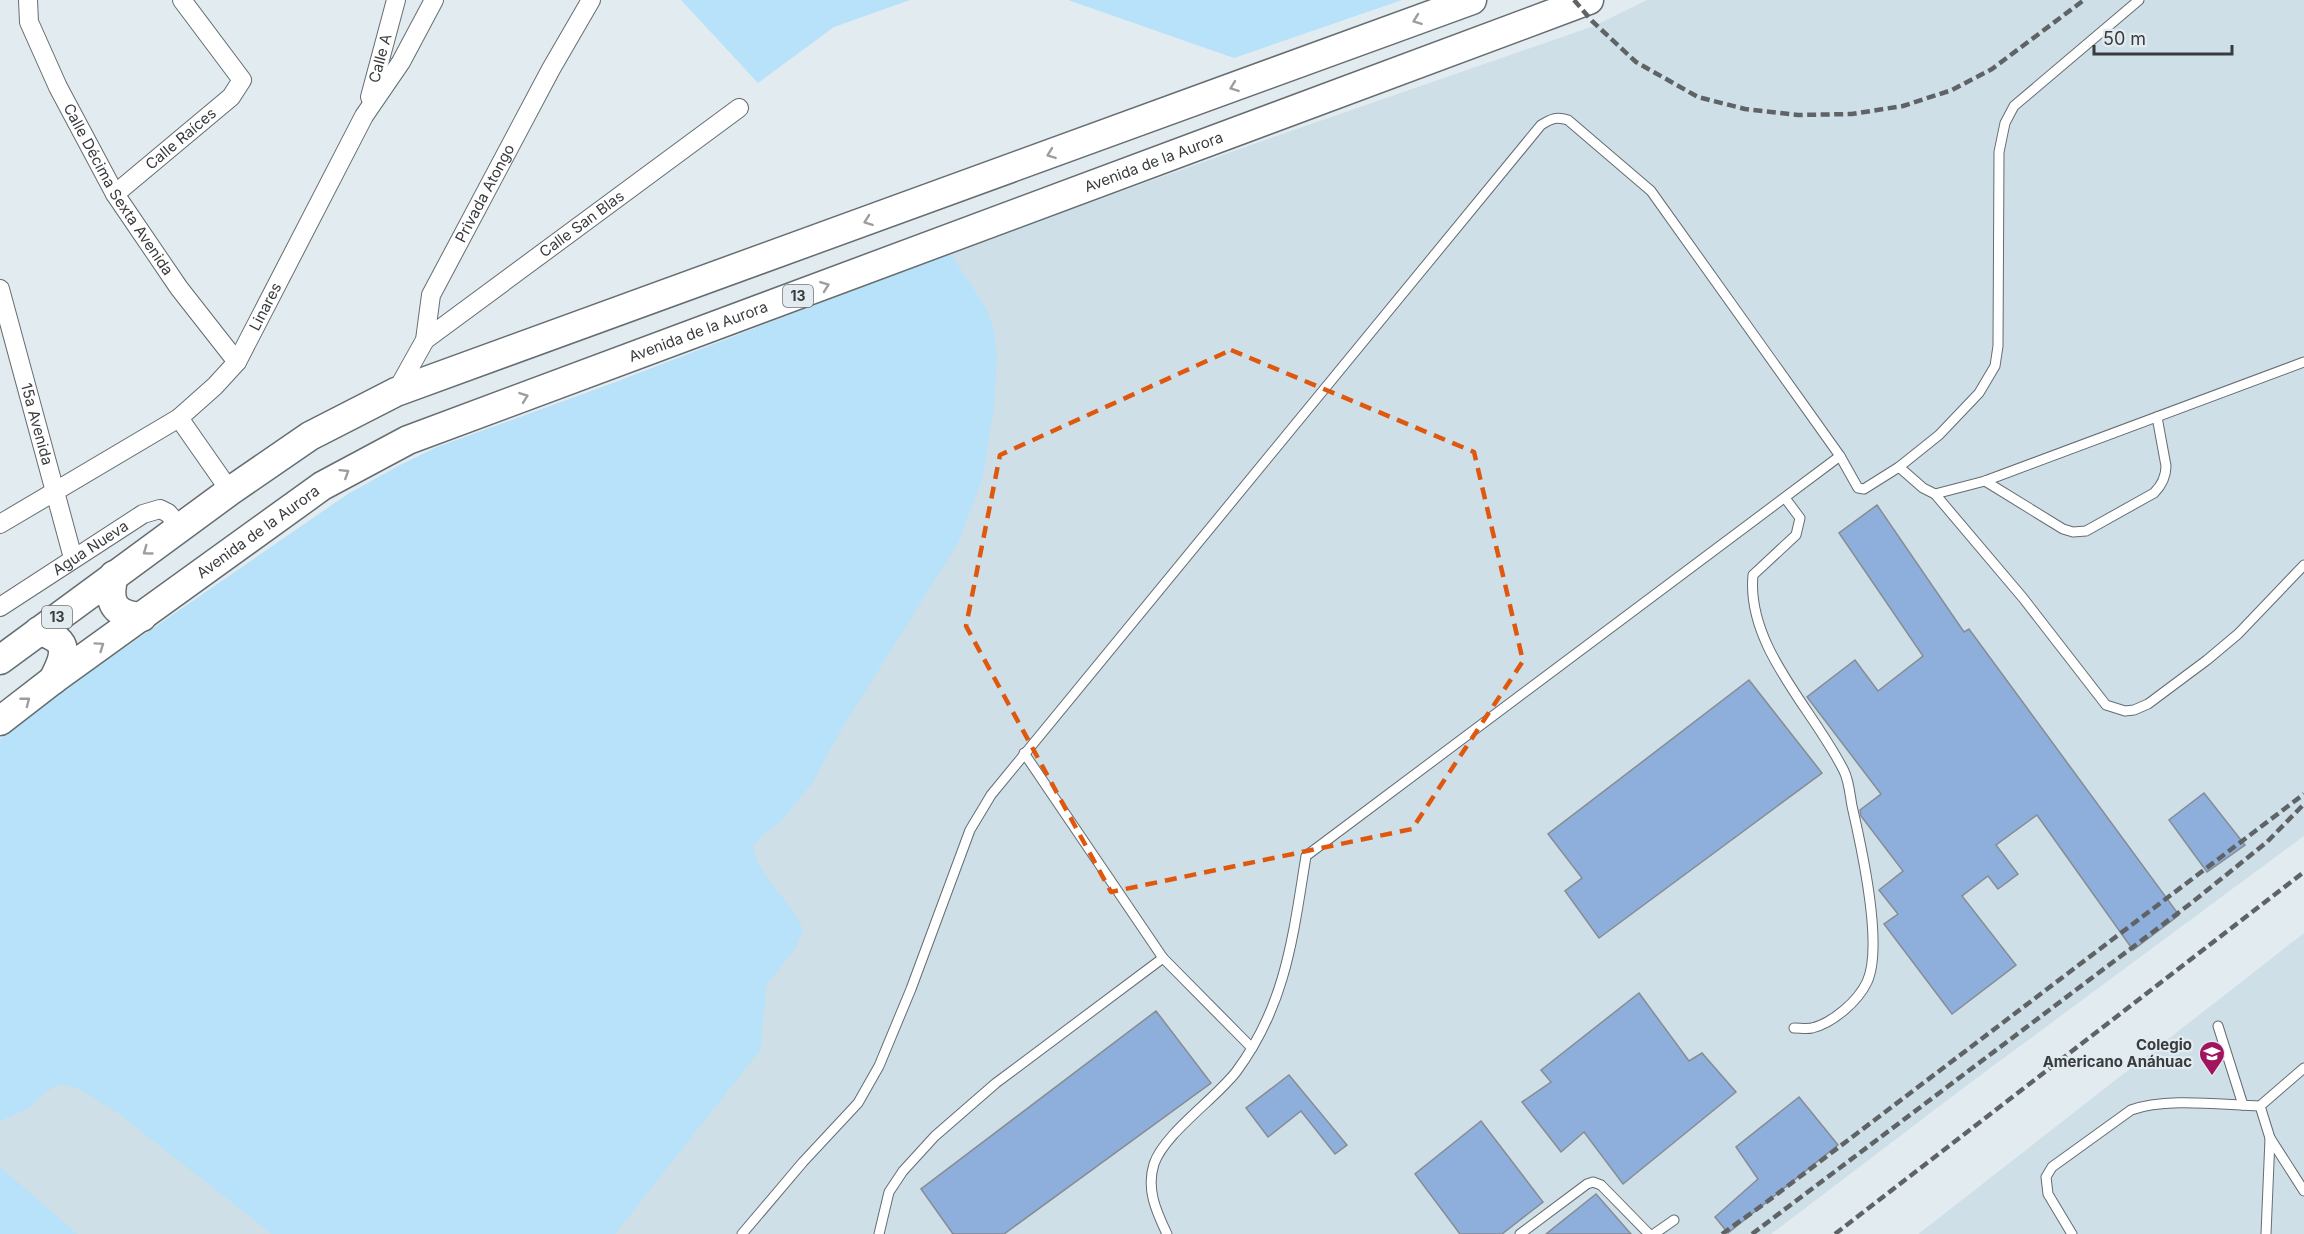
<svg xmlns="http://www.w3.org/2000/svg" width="2304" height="1234" font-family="Inter,sans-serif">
  <rect width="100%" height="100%" fill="#e2ebf0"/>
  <g fill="#cedfe8">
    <path d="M1647 0H2304V836L1966 1086 1771 1234H0V739L81 678 348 494 435 448 616 382 971 245 1282 134 1594 26Z"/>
    <path d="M2304 933V1234H1918L1935 1221Z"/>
  </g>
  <g fill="#b7e2f9">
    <path d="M681 0H910L834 27 758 83Z"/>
    <path d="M1068 0H1402L1234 58Z"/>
    <path d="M950 253 985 306 993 327 997 356 994 407 982 480 958 543 838 735 813 782 780 822 763 835 753 846C758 879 791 899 803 930L795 949 767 984 760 1050 615 1234H272L118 1113 81 1090 61 1084 45 1092 29 1108 0 1121V739L81 678 348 494 400 465 435 448 616 382Z"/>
    <path d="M0 1167 77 1234H0Z"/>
  </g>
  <g fill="#8eafdb" stroke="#868c93" stroke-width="1.5">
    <path d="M1877 505 1964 632 1969 629 2179 915 2133 950 2037 815 1996 845 2018 874 1998 889 1988 876 1962 896 2016 965 1952 1014 1884 924 1898 914 1879 890 1903 871 1861 816 1860 810 1881 794 1807 697 1855 660 1878 691 1923 656 1839 533Z"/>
    <path d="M1749 680 1822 773 1599 938 1565 891 1582 878 1548 834Z"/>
    <path d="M2204 793 2245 845 2207 872 2169 820Z"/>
    <path d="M1639 993 1689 1061 1702 1053 1736 1092 1623 1184 1584 1132 1561 1152 1522 1102 1551 1082 1541 1070Z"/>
    <path d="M1156 1011 1211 1083 1004 1234H953L921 1189Z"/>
    <path d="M1289 1075 1347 1145 1335 1154 1301 1111 1268 1137 1246 1108Z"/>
    <path d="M1799 1097 1838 1145 1728 1233 1715 1217 1758 1179 1736 1147Z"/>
    <path d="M1481 1121 1543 1202 1502 1234H1460L1415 1174Z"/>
    <path d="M1596 1194 1631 1234H1546Z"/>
  </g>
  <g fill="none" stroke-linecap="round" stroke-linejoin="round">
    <defs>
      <g id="service">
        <path d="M1899 467 1923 488 1935 494 1985 481 2304 362"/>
        <path d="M1985 481 2063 529 2073 532 2086 531 2154 493C2162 485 2166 477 2166 466L2157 417"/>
        <path d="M1935 494 2023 598 2106 705 2125 711 2134 710 2148 704 2207 660 2238 634 2304 565"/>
        <path d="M1785 498 1800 518 1796 535 1753 575C1746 647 1814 710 1844 771 1849 781 1850 795 1852 806 1861 845 1884 946 1867 982 1858 1001 1833 1023 1812 1028 1807 1029 1800 1028 1794 1028"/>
        <path d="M1163 958 1252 1048"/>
        <path d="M2218 1026 2243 1105"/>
        <path d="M2260 1106 2270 1138 2266 1234"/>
        <path d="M2270 1138 2304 1191"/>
        <path d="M742 1234 803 1162 858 1103 879 1066 911 989 970 830 991 795 1541 125C1551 119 1556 116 1568 120L1651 191 1840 456 1858 488 1864 489 1899 467 1939 435 1979 393 1995 366 1998 346 1999 152 2005 123 2014 106 2139 0"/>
        <path d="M879 1234 889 1192 903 1171 935 1136 996 1083 1163 958 1024 753"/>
        <path d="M1167 1234C1156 1211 1146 1189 1154 1164 1164 1134 1215 1099 1236 1072 1286 1005 1293 936 1306 856L1840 456"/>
        <path d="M1520 1234 1587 1184 1593 1182 1601 1185 1649 1234"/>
        <path d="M1654 1234 1674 1220"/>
        <path d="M2072 1234 2048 1194 2046 1177 2052 1167 2131 1110C2166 1097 2222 1105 2260 1106L2304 1068"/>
      </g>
      <g id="minor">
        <path id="s1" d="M28 0 29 22 58 87 115 194 179 288 237 362"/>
        <path id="s2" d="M370 97 396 0"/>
        <path id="s3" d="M115 194 231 97 242 80 182 0"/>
        <path id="s4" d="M0 289 73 558"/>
        <path id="s5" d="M425 340 739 108"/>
        <path id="s6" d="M396 392 425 340 431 295 551 69 591 0"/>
        <path d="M179 418 230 491"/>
        <path id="s7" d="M0 524 179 418 215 386 237 362 364 116 401 62 434 0"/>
        <path id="s8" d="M0 607 143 514 160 509 168 513 180 527"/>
      </g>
      <g id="primary">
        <path d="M114 575C107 602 113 615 142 617"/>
        <path d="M39 631C71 640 66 655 53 680"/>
        <path d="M0 660 230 491 310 436 396 392 1472 0"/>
        <path id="s9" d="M0 721 53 680 322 486 408 440 1589 0"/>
      </g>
    </defs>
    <use href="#service" stroke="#656d71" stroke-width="11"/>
    <use href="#minor" stroke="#656d71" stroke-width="20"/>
    <use href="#primary" stroke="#656d71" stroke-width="31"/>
    <use href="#service" stroke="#fff" stroke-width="9"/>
    <use href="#minor" stroke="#fff" stroke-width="18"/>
    <use href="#primary" stroke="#fff" stroke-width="28"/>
    <g stroke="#5f6366" stroke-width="4.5" stroke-dasharray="9 4.5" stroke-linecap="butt">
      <path d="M1574 0 1592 21 1636 62 1698 97 1745 109 1798 115 1852 114 1903 106 1952 90 1992 69 2084 0"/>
      <path d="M1722 1234 1764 1204 2304 794"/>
      <path d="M1752 1234 2190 904 2267 842 2304 804"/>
      <path d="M1835 1234 2304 872"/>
    </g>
  </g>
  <defs><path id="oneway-chevron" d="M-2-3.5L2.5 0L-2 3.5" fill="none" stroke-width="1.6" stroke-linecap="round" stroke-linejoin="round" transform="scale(1.5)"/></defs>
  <g stroke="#9c9e9e">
    <use href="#oneway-chevron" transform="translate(1417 20) rotate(160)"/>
    <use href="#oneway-chevron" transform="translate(1234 87) rotate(160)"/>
    <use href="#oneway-chevron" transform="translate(1051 154) rotate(160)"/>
    <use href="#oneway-chevron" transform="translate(868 221) rotate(160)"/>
    <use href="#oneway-chevron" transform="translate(825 286) rotate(-20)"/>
    <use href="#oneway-chevron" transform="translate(524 397) rotate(-20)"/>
    <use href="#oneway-chevron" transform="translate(345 473) rotate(-32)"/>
    <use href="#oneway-chevron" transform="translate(147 551) rotate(144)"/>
    <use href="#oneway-chevron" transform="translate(100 646) rotate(-35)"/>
    <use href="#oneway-chevron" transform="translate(26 701) rotate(-38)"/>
  </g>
  <path fill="none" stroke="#df580e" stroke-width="4.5" stroke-dasharray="12 8" stroke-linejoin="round" d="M1231 350 1474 452 1523 661 1412 829 1111 892 966 626 1000 455Z"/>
  <defs>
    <symbol id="school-pin" viewBox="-11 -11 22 30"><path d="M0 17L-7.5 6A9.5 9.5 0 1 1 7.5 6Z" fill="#a1155f" stroke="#e2ebf0"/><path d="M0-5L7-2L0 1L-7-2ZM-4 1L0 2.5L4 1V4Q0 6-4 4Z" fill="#fff"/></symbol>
  </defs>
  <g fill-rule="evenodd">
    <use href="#school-pin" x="2197" y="1039" width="30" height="40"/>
  </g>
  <g text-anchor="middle" stroke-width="4.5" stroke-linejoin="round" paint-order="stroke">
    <g fill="#e2ebf0" stroke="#6c7073" stroke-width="1.5">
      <rect x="783" y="285" width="30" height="22" rx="4.5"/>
      <rect x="42" y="606" width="30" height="22" rx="4.5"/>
    </g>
    <g font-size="14" font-weight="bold" fill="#393c3e">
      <text x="798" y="301">13</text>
      <text x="57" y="622">13</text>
    </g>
    <g font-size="15" fill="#393c3e" stroke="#e2ebf0">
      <text dy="5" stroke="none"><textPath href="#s2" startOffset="40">Calle A</textPath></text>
      <text dy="5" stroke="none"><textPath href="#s3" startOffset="86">Calle Raíces</textPath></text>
      <text dy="5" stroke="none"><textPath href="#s9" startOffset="1292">Avenida de la Aurora</textPath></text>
      <text dy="5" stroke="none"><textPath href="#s1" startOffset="212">Calle Décima Sexta Avenida</textPath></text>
      <text dy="5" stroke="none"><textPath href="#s6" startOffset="220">Privada Atongo</textPath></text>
      <text dy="5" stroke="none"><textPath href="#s5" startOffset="195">Calle San Blas</textPath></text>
      <text dy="5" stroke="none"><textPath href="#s7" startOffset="351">Linares</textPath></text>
      <text dy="5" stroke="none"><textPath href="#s9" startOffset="806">Avenida de la Aurora</textPath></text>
      <text dy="5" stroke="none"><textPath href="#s4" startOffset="140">15a Avenida</textPath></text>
      <text dy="5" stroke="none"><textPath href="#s9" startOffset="320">Avenida de la Aurora</textPath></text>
      <text dy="5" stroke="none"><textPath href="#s8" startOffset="108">Agua Nueva</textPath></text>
    </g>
    <g font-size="15" font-weight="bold" fill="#393c3e" stroke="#e2ebf0" text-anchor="end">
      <text x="2192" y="1050">Colegio<tspan x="2192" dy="17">Americano Anáhuac</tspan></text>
    </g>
  </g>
  <path d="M2094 45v9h138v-9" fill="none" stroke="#393c3e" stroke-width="3"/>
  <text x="2103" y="45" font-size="18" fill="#393c3e" stroke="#e2ebf0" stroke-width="4.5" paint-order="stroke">50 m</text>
</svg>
